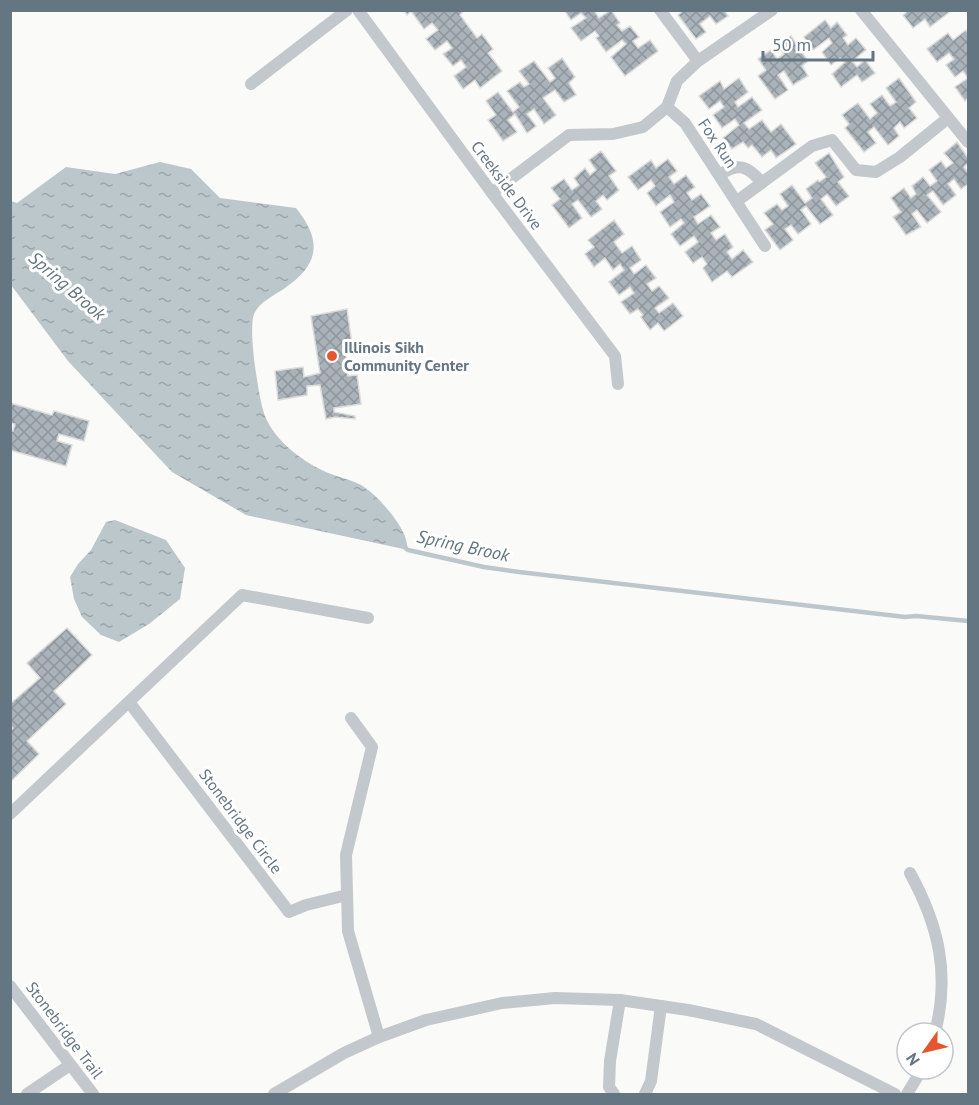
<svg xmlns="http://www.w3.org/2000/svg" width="979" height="1105" font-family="'PT Sans',sans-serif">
  <defs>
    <pattern id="water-ripples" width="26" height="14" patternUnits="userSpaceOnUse" patternTransform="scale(1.5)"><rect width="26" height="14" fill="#bbc7cb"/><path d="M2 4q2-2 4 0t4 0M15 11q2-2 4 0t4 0" fill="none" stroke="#9ca6aa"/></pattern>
    <pattern id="building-cross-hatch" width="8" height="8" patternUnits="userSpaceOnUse" patternTransform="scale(1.5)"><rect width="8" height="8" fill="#aab3b9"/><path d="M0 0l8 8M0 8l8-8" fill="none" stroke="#8e969c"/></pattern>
  </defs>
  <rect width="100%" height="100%" fill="#fafaf8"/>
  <g fill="url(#water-ripples)">
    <path d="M160 162 191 169 220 198 296 208C322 240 320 264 285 288 275 295 259 302 254 314 248 331 258 391 263 410 270 437 301 461 326 472 337 477 350 479 361 485 375 493 396 517 403 532 406 537 407 544 408 550L246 515 172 472 68 361 11 285V201L17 203 66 167 115 174Z"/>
    <path d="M115 520 166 540 185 568 180 599 149 624 119 642 101 635 82 617 74 599 70 577 78 564 91 550 106 522Z"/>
  </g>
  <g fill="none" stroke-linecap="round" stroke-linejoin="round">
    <path stroke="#bbc7cb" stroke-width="4.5" d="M404 547 408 550 484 567 519 572 905 617 916 616 968 621"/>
  </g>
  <g fill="url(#building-cross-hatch)" stroke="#dcdcda" stroke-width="1.5">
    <path d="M404 10H464L460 15 477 38 482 34 493 49 488 53 502 71 480 88 475 80 463 89 454 76 466 67 461 60 453 66 443 54 452 48 447 41 435 50 426 39 438 30 432 23 424 29 411 11 407 15Z"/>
    <path d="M564 10H597L595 12 599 18 611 10 620 23 617 25 622 31 630 26 639 37 633 41 638 48 650 40 658 51 625 76 611 57 626 44 622 40 606 52 596 38 599 36 595 31 581 41 571 28 586 18 581 13 571 20Z"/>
    <path d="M684 10H724L728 16 716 24 710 16 700 24 706 32 696 39 678 15Z"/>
    <path d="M904 10H952L930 27 925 19 913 28 903 15 906 13Z"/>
    <path d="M825 20 831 28 837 22 847 35 843 38 848 45 856 38 866 50 852 61 857 67 865 60 875 73 862 82 857 75 841 87 832 74 845 62 840 58 831 65 822 52 832 43 829 38 813 50 804 37Z"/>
    <path d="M966 30 968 33V98L965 101 955 87 968 78 963 71 955 77 946 65 954 59 949 53 937 62 927 49 948 33 953 40Z"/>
    <path d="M791 36 808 61 802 66 808 76 793 85 784 71 778 75 788 90 775 99 758 76 766 70 758 59 771 50 777 59 784 54 777 45Z"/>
    <path d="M562 58 575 77 569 83 576 95 564 102 555 90 543 98 556 115 544 124 534 109 527 114 536 126 527 133 515 114 508 120 517 132 503 141 488 120 496 115 486 101 498 92 513 112 519 107 507 91 520 82 524 87 529 84 519 71 534 61 550 82 555 78 548 68Z"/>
    <path d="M739 78 748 92 735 102 738 107 752 97 762 110 744 123 749 129 762 120 771 132 781 124 796 144 776 158 771 150 762 157 752 145 748 148 743 142 732 149 723 138 739 125 735 119 722 128 713 115 724 107 720 101 709 109 699 96 720 81 724 89Z"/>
    <path d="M899 78 916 102 909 108 917 118 904 128 900 122 894 128 899 136 888 145 874 127 868 132 876 143 864 152 845 128 849 124 842 115 858 103 870 119 877 113 870 104 882 95 890 106 896 102 886 88Z"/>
    <path d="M957 142 968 158V163L964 167 968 173V184L961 189 954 179 948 184 956 195 943 205 933 191 927 195 941 212 927 223 917 210 912 214 921 227 906 235 893 217 901 212 891 198 904 188 911 198 916 194 912 186 923 177 930 186 937 181 929 170 941 161 946 168 953 163 944 153Z"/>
    <path d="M601 151 616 171 609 176 619 190 607 200 603 195 596 201 602 209 591 217 578 200 572 204 582 218 569 228 552 205 560 199 551 188 564 179 572 190 579 185 574 178 585 168 590 175 596 170 589 160Z"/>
    <path d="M829 153 844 177 838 182 849 196 836 206 827 194 821 199 833 215 820 224 806 206 801 210 811 224 798 234 791 225 785 229 793 240 780 250 765 230 773 224 764 213 777 204 782 210 788 206 780 194 792 185 805 203 812 198 806 189 818 180 819 182 826 177 815 163Z"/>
    <path d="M668 159 677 171 669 177 674 184 686 175 695 187 687 193 692 200 701 194 710 206 694 217 698 224 711 215 720 227 711 233 716 240 725 234 733 247 727 252 732 259 743 250 753 262 732 277 727 271 712 282 703 268 707 264 702 257 693 263 685 252 698 242 694 236 680 246 671 234 684 223 681 219 670 227 660 212 674 202 670 195 656 206 647 193 655 186 651 180 638 190 628 177 651 160 656 168Z"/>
    <path d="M614 220 624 234 614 242 622 253 632 246 641 260 630 268 634 274 646 265 656 278 647 284 652 291 659 286 669 298 655 308 659 313 673 303 683 316 664 331 658 323 650 330 641 317 643 315 638 309 630 314 621 302 634 293 630 287 619 295 609 282 624 270 620 264 613 270 605 258 594 267 585 254 594 247 588 240Z"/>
    <path d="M347 309 352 344 345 345 348 376 357 375 361 404 334 408V412L355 416V419L335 417 326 419 320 385 307 386V395L278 400 275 371 303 367 304 377 320 373 311 316Z"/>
    <path d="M10 403 52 415 54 411 89 421 84 441 59 434 57 441 72 445 66 466 10 450V431H13L15 424 10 423Z"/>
    <path d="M67 628 92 655 54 691 66 704 27 741 39 754 10 782V731L13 728 10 725V704L40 678 27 663Z"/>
  </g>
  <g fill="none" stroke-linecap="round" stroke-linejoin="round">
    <g stroke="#c3c8cc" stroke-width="12">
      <path d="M358 10 492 193 615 356 618 384"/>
      <path d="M660 10 698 61"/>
      <path d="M861 10 968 142"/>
      <path d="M251 84 347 10"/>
      <path d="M667 107 685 123 765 246"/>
      <path d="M720 175C738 161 749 167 762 183"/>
      <path d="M492 193 569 135 613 134 643 127 667 107 677 81 698 61 772 10"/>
      <path d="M737 201 812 146 832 140 856 170 876 172 900 157 948 118"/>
      <path d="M129 702 289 912 306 905 347 895"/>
      <path d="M351 718 372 747 346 855 348 931 379 1037"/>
      <path d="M10 814 242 595 368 618"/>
      <path d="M910 873C939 926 950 974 935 1033"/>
      <path d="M10 986 93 1094"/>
      <path d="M27 1094 70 1065"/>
      <path d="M274 1094 344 1053 379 1037 426 1020 502 1003 555 998 620 1000 688 1010 756 1024 895 1094"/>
      <path d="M614 1094 609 1087 610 1061 620 1000"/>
      <path d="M645 1094 651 1081 661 1006"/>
      <path d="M907 1094 922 1069"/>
    </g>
  </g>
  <circle fill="#e4572e" stroke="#fff" stroke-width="2" cx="332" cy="356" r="6"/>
  <g text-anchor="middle" stroke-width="6" stroke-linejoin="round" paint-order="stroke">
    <g font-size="16" fill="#657683" stroke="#fff">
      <text transform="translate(718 143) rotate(56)" y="6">Fox Run</text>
      <text transform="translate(507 185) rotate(53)" y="6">Creekside Drive</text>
      <text transform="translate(241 821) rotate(53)" y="6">Stonebridge Circle</text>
      <text transform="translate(65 1030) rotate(53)" y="6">Stonebridge Trail</text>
    </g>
    <g font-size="16" font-weight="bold" fill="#657683" stroke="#fff" text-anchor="start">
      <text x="344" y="353">Illinois Sikh<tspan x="344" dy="18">Community Center</tspan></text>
    </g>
    <g font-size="18" font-style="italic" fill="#60757c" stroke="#fff">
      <text transform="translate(67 286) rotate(41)" y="6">Spring Brook</text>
      <text transform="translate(463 546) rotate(12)" y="6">Spring Brook</text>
    </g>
  </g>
  <rect width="979" height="1105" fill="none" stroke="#657683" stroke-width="24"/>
  <g transform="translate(925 1051) rotate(236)"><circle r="28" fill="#ffffff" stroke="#c1c8cd" stroke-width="1.5"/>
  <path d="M0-4.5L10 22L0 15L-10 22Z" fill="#e4572e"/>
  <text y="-9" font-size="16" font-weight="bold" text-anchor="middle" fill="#657683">N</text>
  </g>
  <path d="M763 51v9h110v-9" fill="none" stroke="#657683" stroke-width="3"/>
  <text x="772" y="51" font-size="18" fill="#657683" stroke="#ffffff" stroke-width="4.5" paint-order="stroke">50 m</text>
</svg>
